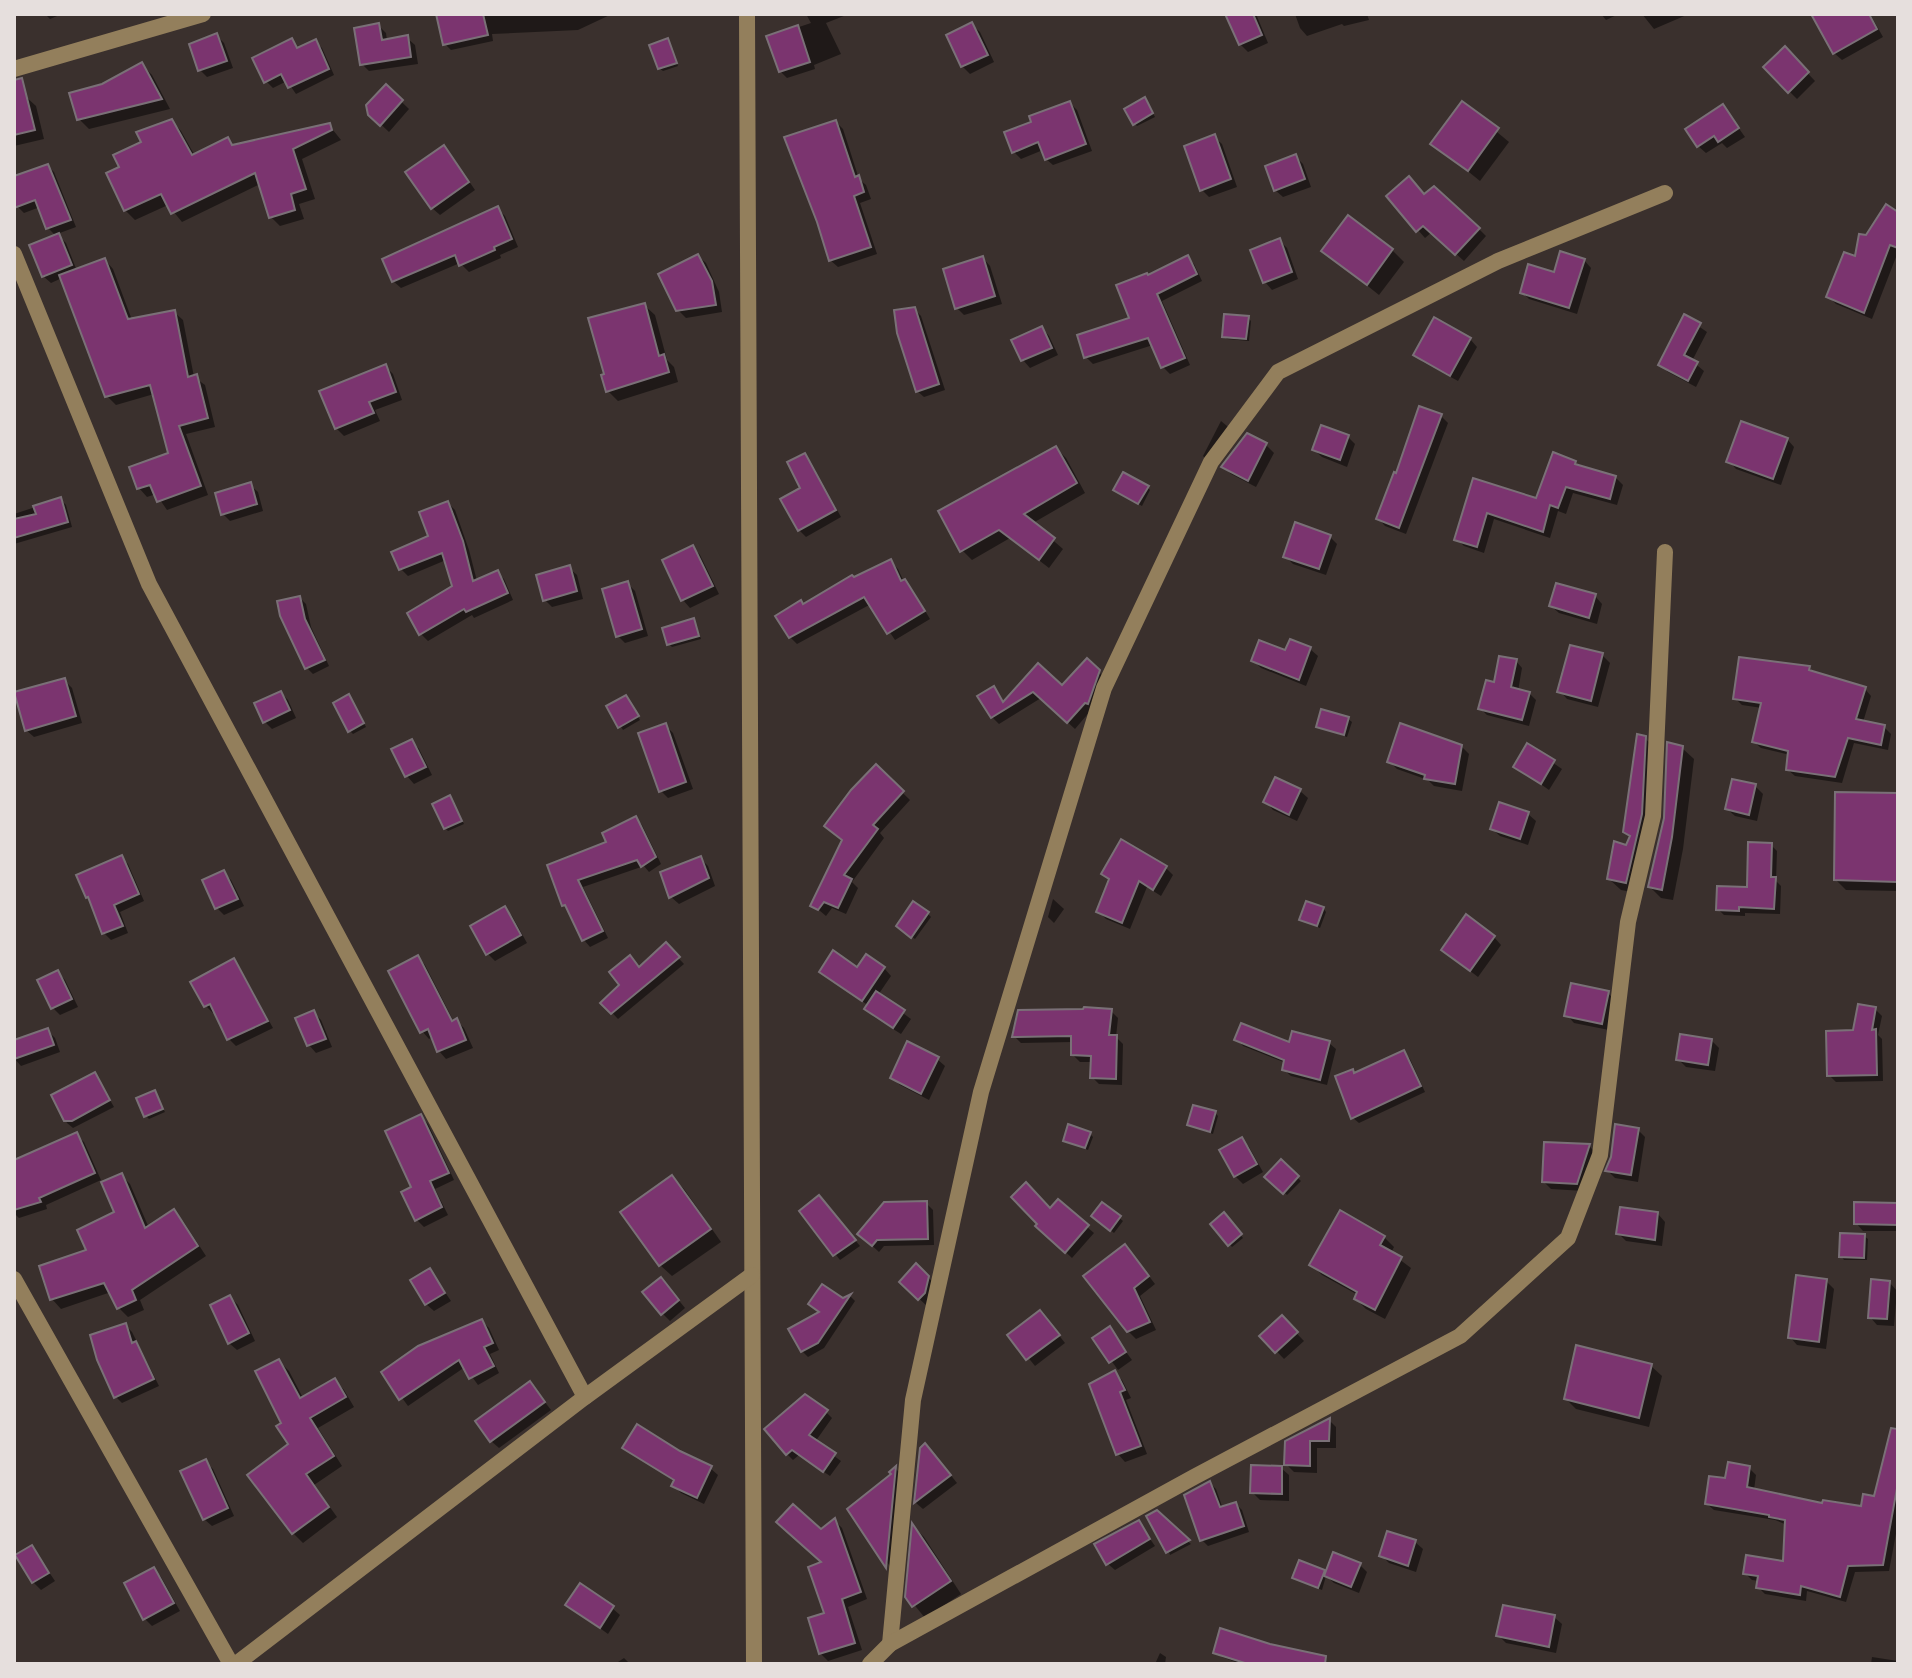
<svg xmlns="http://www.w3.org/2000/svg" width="1912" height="1678" font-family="'Varela Round',sans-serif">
  <rect width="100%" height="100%" fill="#3a302d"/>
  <g fill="#0007">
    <path d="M45 14H62L50 19Z"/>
    <path d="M441 14H612L578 30 492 34 493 41 451 50 445 44Z"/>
    <path d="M806 14H849L826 23 841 54 814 65 815 69 787 78 780 71 769 37 811 23Z"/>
    <path d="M1228 14H1256L1268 43 1248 52 1240 44Z"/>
    <path d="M1295 14H1367L1369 20 1344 26 1342 24 1307 36 1300 28Z"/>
    <path d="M1601 14H1619L1606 20Z"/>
    <path d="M1642 14H1689L1654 29Z"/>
    <path d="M1814 14H1870L1883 37 1842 60 1834 53Z"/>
    <path d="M972 25 980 32 994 62 970 74 962 66Z"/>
    <path d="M379 26 386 33 387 41 407 38 415 45 418 64 369 71 362 64Z"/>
    <path d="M217 36 224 43 233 68 207 77 200 70Z"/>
    <path d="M667 40 678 66 663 71 659 68Z"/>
    <path d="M292 41 299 49 315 41 322 48 334 75 296 94 287 81 273 88 266 81Z"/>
    <path d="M1785 49 1815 81 1797 99 1766 68Z"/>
    <path d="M142 65 152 75 170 109 89 129 78 118 103 86Z"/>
    <path d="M386 87 409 109 389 132 370 114Z"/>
    <path d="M25 96 36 106 44 139 14 146V98Z"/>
    <path d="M1070 103 1077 110 1092 151 1053 165 1046 159 1043 150 1021 159 1014 152 1033 123Z"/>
    <path d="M1147 103 1155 117 1137 126 1134 123Z"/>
    <path d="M1462 103 1509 142 1480 181 1433 143Z"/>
    <path d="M1723 106 1745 137 1727 148 1722 143 1706 153 1698 146Z"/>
    <path d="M172 121 181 131 195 156 228 140 234 146 329 125 341 140 302 159 315 199 299 204 304 219 280 226 271 217 260 184 182 222 168 205 135 220 125 210 122 168 144 143Z"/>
    <path d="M836 122 843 129 859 179 866 185 871 199 860 203 877 254 838 267 830 260Z"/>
    <path d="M1214 137 1222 144 1237 187 1209 197 1202 190Z"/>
    <path d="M451 155 475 190 440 215 432 208Z"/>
    <path d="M1296 157 1303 164 1311 187 1283 197 1275 190Z"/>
    <path d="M48 166 54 172 76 227 57 234 66 243 77 271 105 260 113 269 132 320 174 312 183 320 194 377 205 385 215 427 186 434 208 495 167 510 156 494 147 497 139 488 170 455 154 394 116 405 107 396 62 278 51 283 43 276 56 236 48 228 40 207 24 213 17 206 14 197V178Z"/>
    <path d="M1388 196H1424L1479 229 1486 236 1464 261 1432 232 1425 238Z"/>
    <path d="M498 209 505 216 518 247 500 255 501 258 469 272 460 263 401 288 393 281Z"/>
    <path d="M1898 215V252L1872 319 1836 304 1828 296 1856 259 1867 238Z"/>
    <path d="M1279 240 1287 248 1298 279 1272 290 1265 282Z"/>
    <path d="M1392 250 1404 262 1379 295 1324 251Z"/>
    <path d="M698 256 706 263 719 292 722 312 686 318 678 310Z"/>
    <path d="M983 258 990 266 1002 304 964 315 957 308Z"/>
    <path d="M1187 258 1194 264 1202 281 1162 301 1190 365 1170 374 1163 367 1153 345 1093 364 1086 357 1132 320 1149 277Z"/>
    <path d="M1584 260 1591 268 1577 314 1529 299 1522 292Z"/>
    <path d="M644 305 655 315 667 360 674 367 678 382 618 401 608 391Z"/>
    <path d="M914 309 921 316 945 390 924 397 917 391Z"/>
    <path d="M1685 317 1707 332 1692 361 1704 371 1696 387 1668 372 1660 365Z"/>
    <path d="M1248 318 1251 321 1249 341 1227 339 1224 336Z"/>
    <path d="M1042 328 1049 336 1058 355 1030 368 1023 360Z"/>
    <path d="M1470 339 1477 347 1458 381 1423 362 1415 354Z"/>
    <path d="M385 366 393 374 402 400 375 410 380 421 344 436 336 428Z"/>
    <path d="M1441 416 1448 423 1406 534 1385 526 1378 518Z"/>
    <path d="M1221 421 1233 431 1210 463 1203 456Z"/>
    <path d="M1247 435 1266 445 1274 453 1256 487 1231 474 1224 467Z"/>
    <path d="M1348 437 1355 444 1347 467 1322 457 1314 450Z"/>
    <path d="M1787 439 1794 447 1781 485 1736 469 1729 461Z"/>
    <path d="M1056 448 1066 458 1085 493 1033 523 1063 549 1049 568 1010 538 972 560 962 550Z"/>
    <path d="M804 456 811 462 841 517 806 537 799 530Z"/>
    <path d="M1575 463 1579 467 1615 477 1623 485 1617 505 1573 493 1566 514 1558 511 1550 538 1494 519 1484 553 1464 546 1457 539 1475 481 1538 501Z"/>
    <path d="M250 485 258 492 263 511 230 521 223 514Z"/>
    <path d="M1147 487 1150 490 1142 506 1122 495Z"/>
    <path d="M60 499 66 505 72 527 14 544V514Z"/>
    <path d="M448 503 455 510 469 550 477 581 497 572 504 579 513 600 474 618 472 615 428 641 421 634 454 587 446 560 408 576 401 569 394 553 431 537Z"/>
    <path d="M1330 537 1337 544 1326 575 1293 564 1285 556Z"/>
    <path d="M693 547 700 555 719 594 690 608 683 600Z"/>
    <path d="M891 562 898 569 904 582 912 589 930 619 895 640 871 604 797 644 790 637 804 606Z"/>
    <path d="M569 568 577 575 583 599 552 607 545 600Z"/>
    <path d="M628 584 635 591 648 636 625 643 618 636Z"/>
    <path d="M1595 596 1602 604 1597 624 1559 613 1551 606Z"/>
    <path d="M300 598 306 604 311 627 329 666 313 674 307 668Z"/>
    <path d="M694 621 701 639 672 647 669 644Z"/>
    <path d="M1310 649 1318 656 1306 686 1261 668 1253 660Z"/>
    <path d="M1602 655 1610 663 1598 707 1567 699 1560 691Z"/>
    <path d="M1087 661 1106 679 1092 709 1075 729 1041 698 999 724 992 717 994 688 1005 703 1038 666 1062 687Z"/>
    <path d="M1516 661 1522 668 1518 691 1529 693 1536 700 1529 726 1487 715 1480 708Z"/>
    <path d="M1809 668 1815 674 1865 689 1871 696 1863 722 1884 727 1891 734 1888 750 1854 743 1842 783 1795 776 1788 770 1790 755 1761 748 1754 742 1762 708 1742 705 1736 699Z"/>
    <path d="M64 680 72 688 82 723 34 737 26 730Z"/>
    <path d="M281 693 288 700 296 718 272 729 264 721Z"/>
    <path d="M351 700 366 727 353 734 350 731Z"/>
    <path d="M629 700 640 720 623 730 608 707Z"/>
    <path d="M1348 719 1352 722 1347 737 1318 727Z"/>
    <path d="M665 725 673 733 693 789 668 798 661 791Z"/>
    <path d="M1645 738 1656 750 1637 893 1621 890 1609 879 1631 837Z"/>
    <path d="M412 741 419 749 432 775 414 784 407 776Z"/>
    <path d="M1527 745 1562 769 1549 790 1515 766Z"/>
    <path d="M1461 746 1469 754 1462 791 1434 786 1428 780 1397 769 1389 761Z"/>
    <path d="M1682 748 1694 759 1683 849 1673 900 1661 898 1650 887Z"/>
    <path d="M876 767 910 800 880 833 884 838 852 882 858 888 846 914 832 908 826 916 813 905Z"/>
    <path d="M1276 780 1300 791 1308 798 1297 821 1273 810 1266 802Z"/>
    <path d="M1755 786 1763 794 1757 821 1735 816 1727 809Z"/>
    <path d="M1837 794 1898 795V891L1846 890 1836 880Z"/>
    <path d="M450 798 464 824 448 831 445 828Z"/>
    <path d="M1528 814 1536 821 1528 845 1500 836 1492 829Z"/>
    <path d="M636 818 642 825 661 864 649 872 644 866 583 887 608 938 590 947 584 940 564 905 550 866 609 843Z"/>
    <path d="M1771 845 1777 851 1776 881 1781 886 1780 914 1745 913V916L1724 915 1718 909 1749 889Z"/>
    <path d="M121 857 128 864 144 901 120 912 128 933 111 940 104 933 92 901 88 897Z"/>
    <path d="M700 858 708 866 715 886 679 904 671 897Z"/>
    <path d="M1166 868 1173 875 1161 896 1147 887 1130 929 1106 919 1098 911 1110 881 1103 874Z"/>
    <path d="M223 872 231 880 244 906 224 915 217 908Z"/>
    <path d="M1053 899 1064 909 1054 923 1048 917Z"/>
    <path d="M1323 908 1326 912 1320 928 1301 920Z"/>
    <path d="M505 909 512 916 527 943 495 961 488 954Z"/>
    <path d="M928 914 931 917 915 939 901 929Z"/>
    <path d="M1494 937 1501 945 1478 977 1443 950Z"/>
    <path d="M666 945 684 964 618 1019 603 1003Z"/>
    <path d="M418 957 425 965 454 1022 457 1021 464 1028 473 1048 446 1059 439 1051 433 1037 429 1039 422 1031Z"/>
    <path d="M233 961 240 968 273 1028 236 1046 229 1039 216 1011 213 1013 206 1006Z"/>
    <path d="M884 968 891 976 878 995 911 1019 901 1034 874 1017 867 1009 869 1006 821 972Z"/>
    <path d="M58 972 65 980 78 1007 60 1015 53 1008Z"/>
    <path d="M1608 993 1615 1001 1609 1030 1574 1023 1567 1015Z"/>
    <path d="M1875 1009 1882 1016 1878 1035 1882 1039 1883 1081 1836 1082 1829 1075 1855 1032Z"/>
    <path d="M1111 1011 1118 1018 1116 1037 1123 1044 1122 1085 1099 1084 1092 1077V1062H1080L1073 1055V1042L1021 1043 1014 1036Z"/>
    <path d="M314 1013 321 1020 332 1047 316 1053 309 1045Z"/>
    <path d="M47 1030 55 1038 60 1052 21 1066 14 1058V1042Z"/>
    <path d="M1237 1039 1290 1045 1329 1043 1336 1049 1327 1085 1291 1076 1284 1070 1286 1063 1243 1046Z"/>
    <path d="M1712 1041 1719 1048 1715 1071 1686 1067 1678 1059Z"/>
    <path d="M1404 1053 1410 1059 1425 1092 1359 1123 1353 1118 1356 1075Z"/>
    <path d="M937 1059 945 1066 929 1100 900 1085 892 1078Z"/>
    <path d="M95 1074 114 1107 73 1128 67 1123 53 1094Z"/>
    <path d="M154 1092 165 1112 149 1119 146 1116Z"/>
    <path d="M1215 1113 1218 1116 1213 1134 1189 1125Z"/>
    <path d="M420 1116 428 1124 454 1180 435 1189 448 1215 424 1227 417 1220Z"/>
    <path d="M1638 1130 1645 1137 1638 1182 1615 1178 1608 1171Z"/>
    <path d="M1090 1134 1093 1137 1088 1150 1065 1140Z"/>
    <path d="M76 1135 84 1142 101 1180 46 1205 47 1209 19 1218 14 1213V1162Z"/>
    <path d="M1242 1140 1249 1147 1263 1172 1243 1184 1235 1176Z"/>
    <path d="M1546 1144 1589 1146 1597 1154 1584 1191 1551 1189 1544 1182Z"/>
    <path d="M1281 1162 1301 1181 1287 1195 1267 1177Z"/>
    <path d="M121 1175 130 1184 149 1228 174 1212 183 1221 206 1256 140 1300 144 1310 128 1317 119 1308 111 1292 61 1309 52 1299 41 1267 89 1251 117 1213Z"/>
    <path d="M672 1177 684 1189 721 1242 672 1276 660 1265Z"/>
    <path d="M824 1203 860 1246 840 1260 802 1211Z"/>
    <path d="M926 1203 933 1210 934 1245 884 1246 879 1252 867 1241Z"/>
    <path d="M1102 1204 1123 1221 1114 1233 1097 1219Z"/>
    <path d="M1898 1205V1231H1863L1856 1223Z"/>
    <path d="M1658 1214 1665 1222 1662 1246 1626 1241 1619 1234Z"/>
    <path d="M1223 1215 1243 1238 1232 1247 1212 1224Z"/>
    <path d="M1087 1227 1094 1233 1072 1258 1044 1232Z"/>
    <path d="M1864 1236 1868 1239 1867 1260H1844L1841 1256Z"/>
    <path d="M1384 1237 1394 1247 1391 1253 1411 1268 1385 1319 1366 1309 1356 1299 1358 1295 1322 1275 1312 1265Z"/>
    <path d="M1132 1254 1155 1284 1140 1296 1156 1330 1136 1339 1128 1331Z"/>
    <path d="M916 1266 936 1285 927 1306 901 1282Z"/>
    <path d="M430 1270 451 1301 434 1311 426 1304Z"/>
    <path d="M1826 1281 1834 1289 1826 1349 1797 1345 1790 1337Z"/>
    <path d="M1890 1283 1897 1291 1894 1326 1877 1325 1870 1317Z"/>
    <path d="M668 1287 685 1308 670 1321 662 1313Z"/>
    <path d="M850 1296 855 1301 824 1348 808 1357 802 1351 821 1313Z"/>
    <path d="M230 1297 238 1305 255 1341 237 1350 229 1343Z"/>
    <path d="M1282 1318 1304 1341 1284 1359 1262 1336Z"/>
    <path d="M1047 1320 1065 1343 1035 1366 1010 1335Z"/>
    <path d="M482 1321 489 1328 499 1350 490 1354 499 1373 478 1385 465 1367 408 1406 383 1372Z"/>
    <path d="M125 1325 132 1332 159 1386 122 1403 116 1397Z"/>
    <path d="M1109 1329 1132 1360 1118 1370 1095 1338Z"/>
    <path d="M279 1361 289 1371 303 1398 335 1380 344 1390 354 1407 318 1428 342 1466 314 1485 337 1517 303 1543 293 1533 291 1445 284 1423Z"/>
    <path d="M1651 1366 1662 1376 1649 1427 1576 1409 1566 1399Z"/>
    <path d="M1115 1373 1122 1380 1131 1398 1126 1400 1147 1454 1125 1462 1118 1454Z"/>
    <path d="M530 1383 551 1410 499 1448 491 1441Z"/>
    <path d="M826 1412 832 1418 815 1442 841 1461 830 1476 799 1455 793 1460 787 1454Z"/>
    <path d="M1329 1420 1336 1427V1448H1317V1473L1294 1472 1286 1464Z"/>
    <path d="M1891 1427 1898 1428V1523L1889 1571 1855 1572 1846 1602 1807 1591 1806 1601 1765 1594 1758 1587 1759 1581 1752 1580 1745 1573 1785 1564 1787 1525 1775 1520 1714 1510 1707 1504 1727 1481 1749 1468 1756 1475 1754 1490 1824 1505 1863 1508 1876 1498Z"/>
    <path d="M625 1447 679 1452 710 1468 718 1475 704 1504 681 1493 673 1485 675 1482Z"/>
    <path d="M921 1449 933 1453 957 1483 923 1509 916 1503Z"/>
    <path d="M205 1462 213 1469 234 1516 212 1526 204 1519Z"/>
    <path d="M1281 1468 1289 1475V1501L1260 1500 1252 1492Z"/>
    <path d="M896 1469 905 1478 896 1575 850 1509 894 1475Z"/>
    <path d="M1210 1483 1216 1489 1223 1509 1236 1504 1242 1510 1249 1532 1208 1546 1202 1540Z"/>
    <path d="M1156 1513 1191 1544 1170 1555Z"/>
    <path d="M835 1521 842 1528 867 1599 848 1607 862 1650 828 1661 820 1653 827 1614 821 1532Z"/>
    <path d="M1138 1522 1155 1546 1115 1570 1108 1564Z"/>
    <path d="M914 1527 924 1537 961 1594 925 1618 908 1597Z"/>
    <path d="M1415 1542 1423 1549 1416 1572 1389 1563 1382 1556Z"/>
    <path d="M32 1547 55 1581 41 1590 33 1582Z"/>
    <path d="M1360 1565 1367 1572 1359 1593 1334 1583 1326 1576 1322 1590 1294 1578 1324 1571 1327 1574Z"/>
    <path d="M154 1569 161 1577 180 1611 152 1626 145 1619Z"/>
    <path d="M568 1605 612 1608 620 1615 608 1634Z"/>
    <path d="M1554 1617 1562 1624 1556 1653 1506 1643 1499 1636Z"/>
    <path d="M1215 1651 1300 1664H1241L1222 1657Z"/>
    <path d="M1160 1653 1166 1657 1165 1664H1155Z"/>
    <path d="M1872 1657 1898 1661V1664H1871Z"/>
    <path d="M624 1658 630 1664H615Z"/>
  </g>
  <g fill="#7b346f" stroke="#7a7077" stroke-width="2">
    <path d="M436 14H483L488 35 443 45Z"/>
    <path d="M1225 14H1253L1262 35 1239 45Z"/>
    <path d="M1811 14H1869L1877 29 1833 54Z"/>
    <path d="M972 22 988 55 961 67 946 35Z"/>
    <path d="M379 23 382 40 408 35 411 57 360 65 354 28Z"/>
    <path d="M798 25 810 62 779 72 766 36Z"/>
    <path d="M217 33 227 61 198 71 189 44Z"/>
    <path d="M292 38 297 48 316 39 329 69 288 88 281 74 264 83 252 58Z"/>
    <path d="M668 38 677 63 658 69 649 45Z"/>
    <path d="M1785 46 1809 72 1788 93 1763 67Z"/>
    <path d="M142 62 162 99 77 120 69 93 102 84Z"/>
    <path d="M22 78 35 130 14 135V80Z"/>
    <path d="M386 84 403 100 380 126 368 115 366 105Z"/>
    <path d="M1145 97 1153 113 1133 125 1124 109Z"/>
    <path d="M1070 101 1086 144 1045 160 1038 142 1012 153 1004 132 1031 122 1029 116Z"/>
    <path d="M1462 101 1499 128 1468 171 1430 144Z"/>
    <path d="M1723 104 1739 128 1718 142 1714 136 1697 147 1685 129Z"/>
    <path d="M172 119 192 155 228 137 232 145 330 123 332 130 293 149 306 189 291 194 295 210 269 218 255 173 171 214 161 194 124 211 106 173 119 167 113 155 141 142 136 132Z"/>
    <path d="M836 120 855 177 859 175 864 192 854 196 871 247 829 261 817 222 784 137Z"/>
    <path d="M1215 134 1231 179 1200 191 1184 146Z"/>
    <path d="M444 145 469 182 431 209 405 172Z"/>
    <path d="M1296 154 1305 179 1274 191 1265 166Z"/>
    <path d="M48 164 71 220 46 229 35 200 14 208V176Z"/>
    <path d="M1409 176 1424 194 1434 186 1480 228 1455 255 1423 226 1416 232 1386 196Z"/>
    <path d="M1886 204 1898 212V248L1890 245 1864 313 1826 297 1844 252 1855 256 1859 234 1866 235Z"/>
    <path d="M498 206 512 239 494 247 495 250 459 266 455 255 392 282 382 259Z"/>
    <path d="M1348 215 1393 249 1367 285 1321 251Z"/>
    <path d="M59 233 72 265 42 277 29 245Z"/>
    <path d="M1280 238 1292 272 1263 283 1250 250Z"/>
    <path d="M1560 251 1585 259 1569 308 1520 293 1528 264 1554 272Z"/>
    <path d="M698 254 712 281 716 305 676 311 658 274Z"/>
    <path d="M1188 255 1197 274 1157 294 1185 358 1161 368 1148 338 1084 358 1077 335 1129 318 1116 285 1147 273 1148 275Z"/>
    <path d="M983 256 995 296 955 309 943 269Z"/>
    <path d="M105 258 128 319 175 310 188 377 197 374 208 418 179 426 201 486 157 502 150 485 137 489 129 467 168 453 150 385 105 397 59 275Z"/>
    <path d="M645 303 659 356 664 354 669 372 606 392 601 375 604 374 588 318Z"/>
    <path d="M915 307 939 384 916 392 897 333 894 310Z"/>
    <path d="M1224 314 1249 316 1246 339 1222 337Z"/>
    <path d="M1684 314 1701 323 1684 355 1698 362 1688 381 1658 365Z"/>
    <path d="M1434 317 1471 338 1450 376 1413 355Z"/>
    <path d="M1042 326 1052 348 1021 361 1011 340Z"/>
    <path d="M386 364 396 392 369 402 374 413 335 429 319 391Z"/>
    <path d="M1419 406 1442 414 1399 528 1376 519 1394 472 1396 473Z"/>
    <path d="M1741 421 1788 438 1773 479 1726 462Z"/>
    <path d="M1321 425 1349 435 1340 460 1312 450Z"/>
    <path d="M1247 433 1267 443 1248 481 1221 467Z"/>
    <path d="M1056 446 1077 483 1024 514 1055 538 1039 560 999 530 960 552 938 511Z"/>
    <path d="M1553 452 1576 461 1575 464 1616 476 1610 499 1566 487 1558 508 1550 505 1543 532 1487 513 1477 547 1454 540 1473 478 1536 498Z"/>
    <path d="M805 453 836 510 798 531 780 499 800 488 787 462Z"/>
    <path d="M1123 472 1149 486 1138 504 1113 490Z"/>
    <path d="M251 482 257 504 221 515 215 493Z"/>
    <path d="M61 497 68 522 14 538V519L36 514 33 506Z"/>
    <path d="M448 501 463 541 473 581 498 570 508 593 466 612 464 609 419 635 407 613 452 586 442 553 399 570 391 552 428 536 419 512Z"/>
    <path d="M1295 522 1331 535 1319 569 1283 557Z"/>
    <path d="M693 545 713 586 681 601 662 560Z"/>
    <path d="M891 559 901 581 905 579 925 611 887 634 864 597 789 638 775 616 801 600 803 604 852 575 854 577Z"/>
    <path d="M570 565 577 591 543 601 536 575Z"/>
    <path d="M628 581 642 629 616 637 602 589Z"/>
    <path d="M1556 583 1596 594 1589 618 1549 606Z"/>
    <path d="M300 596 305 619 325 660 305 669 280 616 277 601Z"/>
    <path d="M694 618 699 636 667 645 662 628Z"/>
    <path d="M1290 639 1311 647 1299 680 1251 661 1259 640 1285 650Z"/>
    <path d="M1570 645 1603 653 1591 701 1557 692Z"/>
    <path d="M1499 656 1517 659 1511 687 1530 692 1522 720 1478 709 1486 680 1494 682Z"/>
    <path d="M1739 657 1810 666 1809 670 1866 687 1856 719 1885 725 1881 745 1848 738 1835 777 1786 770 1788 751 1752 742 1761 703 1733 699Z"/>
    <path d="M1087 658 1100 670 1088 704 1085 703 1067 723 1033 692 991 718 977 696 994 686 1003 702 1038 663 1062 685Z"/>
    <path d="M65 678 76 716 25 731 14 692Z"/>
    <path d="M281 691 290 710 263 723 254 703Z"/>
    <path d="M349 694 364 723 348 732 333 703Z"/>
    <path d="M626 695 639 716 618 728 606 706Z"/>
    <path d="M1321 709 1349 717 1344 735 1316 727Z"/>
    <path d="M666 723 686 782 659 792 638 733Z"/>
    <path d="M1400 723 1462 745 1455 784 1424 779 1425 775 1387 762Z"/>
    <path d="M1637 734 1646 736 1642 814 1626 883 1607 879 1614 841 1626 845 1630 836 1623 832Z"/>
    <path d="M412 739 426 767 405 777 391 749Z"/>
    <path d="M1667 742 1683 746 1672 837 1662 890 1648 887 1664 818Z"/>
    <path d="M1527 743 1555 760 1541 784 1513 767Z"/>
    <path d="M876 764 904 791 873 825 878 829 844 875 852 879 838 908 824 902 818 910 810 906 842 840 824 826 851 790Z"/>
    <path d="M1275 777 1301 789 1289 815 1263 802Z"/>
    <path d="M1732 779 1756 784 1749 815 1725 809Z"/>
    <path d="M1835 792 1898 793 1897 882 1834 880Z"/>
    <path d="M450 795 462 821 444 829 432 804Z"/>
    <path d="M1499 802 1529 812 1520 839 1490 829Z"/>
    <path d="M636 816 656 857 641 867 637 860 578 880 603 931 582 941 565 905 562 906 547 865 606 842 602 833Z"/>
    <path d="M1121 839 1167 866 1153 890 1139 881 1122 923 1096 912 1109 879 1101 874Z"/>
    <path d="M1748 842 1772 843 1771 877H1776L1774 909 1739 907V911L1716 910 1717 886 1747 887Z"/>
    <path d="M122 855 139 894 114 905 123 926 102 934 88 897 86 898 76 875Z"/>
    <path d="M701 856 709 878 669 898 660 872Z"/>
    <path d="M224 870 238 899 215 909 202 880Z"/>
    <path d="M913 901 929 912 911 938 896 926Z"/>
    <path d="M1306 901 1324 907 1317 926 1299 920Z"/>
    <path d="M505 906 521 935 486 955 470 926Z"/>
    <path d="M1466 914 1495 936 1470 971 1441 950Z"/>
    <path d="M666 942 680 957 611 1014 600 1003 619 985 609 972 630 955 639 967Z"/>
    <path d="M833 950 857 967 866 954 885 967 862 1001 819 972Z"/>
    <path d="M418 955 452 1021 457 1018 466 1040 437 1052 428 1029 420 1033 388 971Z"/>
    <path d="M234 958 268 1021 227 1040 210 1004 204 1007 190 982Z"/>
    <path d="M58 970 72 999 51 1009 37 980Z"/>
    <path d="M1571 983 1609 991 1602 1024 1564 1016Z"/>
    <path d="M876 991 905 1010 893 1028 864 1009Z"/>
    <path d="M1858 1004 1876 1007 1872 1030 1876 1029 1877 1075 1827 1076 1826 1031 1853 1030Z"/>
    <path d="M1084 1007 1112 1009 1109 1035H1117L1116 1079 1090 1078 1091 1056 1071 1055V1036L1012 1037 1018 1010 1083 1009Z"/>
    <path d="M314 1010 326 1039 307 1046 295 1018Z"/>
    <path d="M1241 1023 1289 1042 1292 1031 1330 1041 1320 1080 1282 1070 1284 1060 1234 1040Z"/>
    <path d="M48 1028 54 1045 14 1059V1040Z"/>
    <path d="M1680 1034 1712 1039 1708 1065 1676 1060Z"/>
    <path d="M907 1041 939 1057 921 1094 890 1078Z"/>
    <path d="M1404 1050 1421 1086 1351 1119 1335 1076 1353 1069 1354 1073Z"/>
    <path d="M95 1072 110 1100 72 1121H64L51 1095Z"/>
    <path d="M155 1090 163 1109 144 1117 136 1098Z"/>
    <path d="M1193 1105 1216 1111 1210 1132 1187 1125Z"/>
    <path d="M421 1114 449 1173 430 1181 442 1207 415 1221 401 1192 411 1187 385 1131Z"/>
    <path d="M1068 1124 1091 1132 1085 1148 1063 1141Z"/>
    <path d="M1615 1124 1639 1128 1631 1175 1605 1171 1611 1157Z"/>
    <path d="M77 1132 95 1173 39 1198 41 1202 14 1210V1160Z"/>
    <path d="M1242 1137 1257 1164 1234 1177 1219 1150Z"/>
    <path d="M1544 1142 1590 1144 1577 1184 1542 1182Z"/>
    <path d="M1281 1159 1299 1176 1283 1194 1264 1177Z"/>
    <path d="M122 1173 145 1228 174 1209 198 1246 132 1290 136 1300 117 1309 104 1283 50 1300 39 1266 86 1250 77 1230 114 1212 101 1182Z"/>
    <path d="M672 1175 711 1229 659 1266 620 1212Z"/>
    <path d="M1026 1182 1050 1208 1058 1199 1089 1225 1065 1253 1035 1226 1037 1224 1011 1197Z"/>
    <path d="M819 1195 856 1240 833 1256 799 1211Z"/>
    <path d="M927 1201 928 1239 877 1240 872 1246 857 1234 884 1202Z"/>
    <path d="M1102 1202 1121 1216 1110 1231 1091 1216Z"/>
    <path d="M1854 1202 1898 1203V1225L1854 1224Z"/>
    <path d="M1620 1207 1658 1212 1655 1240 1616 1234Z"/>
    <path d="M1340 1210 1385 1236 1380 1245 1402 1257 1375 1310 1354 1299 1357 1292 1309 1265Z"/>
    <path d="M1224 1212 1242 1234 1228 1246 1210 1224Z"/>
    <path d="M1840 1233 1865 1234 1864 1258 1839 1257Z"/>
    <path d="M1125 1244 1149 1276 1134 1288 1150 1322 1127 1332 1083 1276Z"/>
    <path d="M916 1263 929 1276 925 1293 918 1300 899 1282Z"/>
    <path d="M430 1268 445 1293 425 1305 410 1280Z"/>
    <path d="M1796 1275 1827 1279 1819 1342 1788 1338Z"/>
    <path d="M661 1277 679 1300 661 1315 642 1292Z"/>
    <path d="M1871 1279 1890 1281 1887 1319 1868 1318Z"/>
    <path d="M822 1284 843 1298 851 1294 818 1343 801 1352 788 1329 819 1312 808 1304Z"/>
    <path d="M230 1295 249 1333 228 1344 210 1305Z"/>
    <path d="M1040 1310 1060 1335 1026 1360 1007 1335Z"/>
    <path d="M1282 1315 1298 1332 1275 1353 1259 1336Z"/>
    <path d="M482 1319 493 1343 484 1347 494 1366 469 1379 459 1360 399 1400 381 1372 418 1346Z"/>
    <path d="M126 1323 132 1343 136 1341 154 1379 114 1398 97 1360 90 1335Z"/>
    <path d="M1110 1326 1126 1352 1109 1363 1092 1338Z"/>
    <path d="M1576 1345 1652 1364 1639 1418 1564 1399Z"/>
    <path d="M279 1359 300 1398 335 1378 346 1397 310 1418 334 1456 306 1474 329 1507 292 1534 247 1475 288 1444 276 1426 281 1423 255 1371Z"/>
    <path d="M1115 1370 1125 1390 1120 1392 1141 1446 1116 1455 1089 1384Z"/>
    <path d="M530 1381 545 1402 490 1442 475 1421Z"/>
    <path d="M805 1394 828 1410 809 1435 836 1453 823 1472 792 1450 786 1455 764 1429Z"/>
    <path d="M1330 1418 1329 1441H1310V1466L1284 1465 1285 1441Z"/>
    <path d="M637 1424 680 1451 712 1466 697 1498 671 1486 674 1480 622 1448Z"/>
    <path d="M1891 1428 1898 1429V1483L1883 1565 1848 1566 1840 1597 1801 1586 1800 1595 1756 1588 1758 1576 1743 1574 1746 1555 1783 1561 1785 1520 1769 1517V1515L1705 1504 1709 1476 1725 1478 1728 1462 1750 1466 1747 1487 1822 1503 1823 1500 1861 1506 1863 1494 1874 1496Z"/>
    <path d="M925 1443 951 1475 914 1503 920 1448Z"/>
    <path d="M206 1459 228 1508 203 1520 180 1471Z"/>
    <path d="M1251 1465 1282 1466V1494L1250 1493Z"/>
    <path d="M896 1466 886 1568 847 1509 891 1474 889 1472Z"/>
    <path d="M1210 1481 1220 1507 1236 1502 1244 1526 1200 1541 1184 1495Z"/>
    <path d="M793 1504 821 1529 835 1518 861 1592 842 1599 855 1643 819 1654 808 1618 824 1613 808 1567 821 1562 776 1522Z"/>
    <path d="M1157 1510 1190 1540 1166 1553 1146 1516Z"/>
    <path d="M1139 1520 1150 1539 1106 1565 1094 1544Z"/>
    <path d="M912 1523 951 1581 912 1607 905 1597Z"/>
    <path d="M1387 1531 1416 1540 1408 1566 1379 1556Z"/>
    <path d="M32 1545 49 1573 32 1583 15 1555Z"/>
    <path d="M1333 1552 1361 1563 1351 1587 1324 1576Z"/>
    <path d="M1299 1560 1325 1570 1318 1588 1292 1578Z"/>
    <path d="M154 1567 174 1603 143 1620 124 1583Z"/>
    <path d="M580 1583 614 1606 600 1628 565 1605Z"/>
    <path d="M1503 1605 1555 1615 1549 1647 1496 1636Z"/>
    <path d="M1220 1628 1270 1644 1326 1656 1325 1664H1248L1213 1653Z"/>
  </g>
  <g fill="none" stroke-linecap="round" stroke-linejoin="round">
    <g stroke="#937f5c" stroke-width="16">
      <path d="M747 14 754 1664"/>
      <path d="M14 254 149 584 585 1397"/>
      <path d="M14 1279 231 1664"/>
      <path d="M890 1644 913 1400 981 1092 1104 688 1211 462 1278 372 1498 261 1665 193"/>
      <path d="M236 1664 585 1397 752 1275"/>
      <path d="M870 1664 890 1644 1194 1477 1460 1336 1568 1238 1600 1155 1628 922 1653 816 1665 552"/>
    </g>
    <path stroke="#937f5c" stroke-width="16" d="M14 69 203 14"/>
  </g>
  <rect width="1912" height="1678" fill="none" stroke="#e6dfdd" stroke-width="32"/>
</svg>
